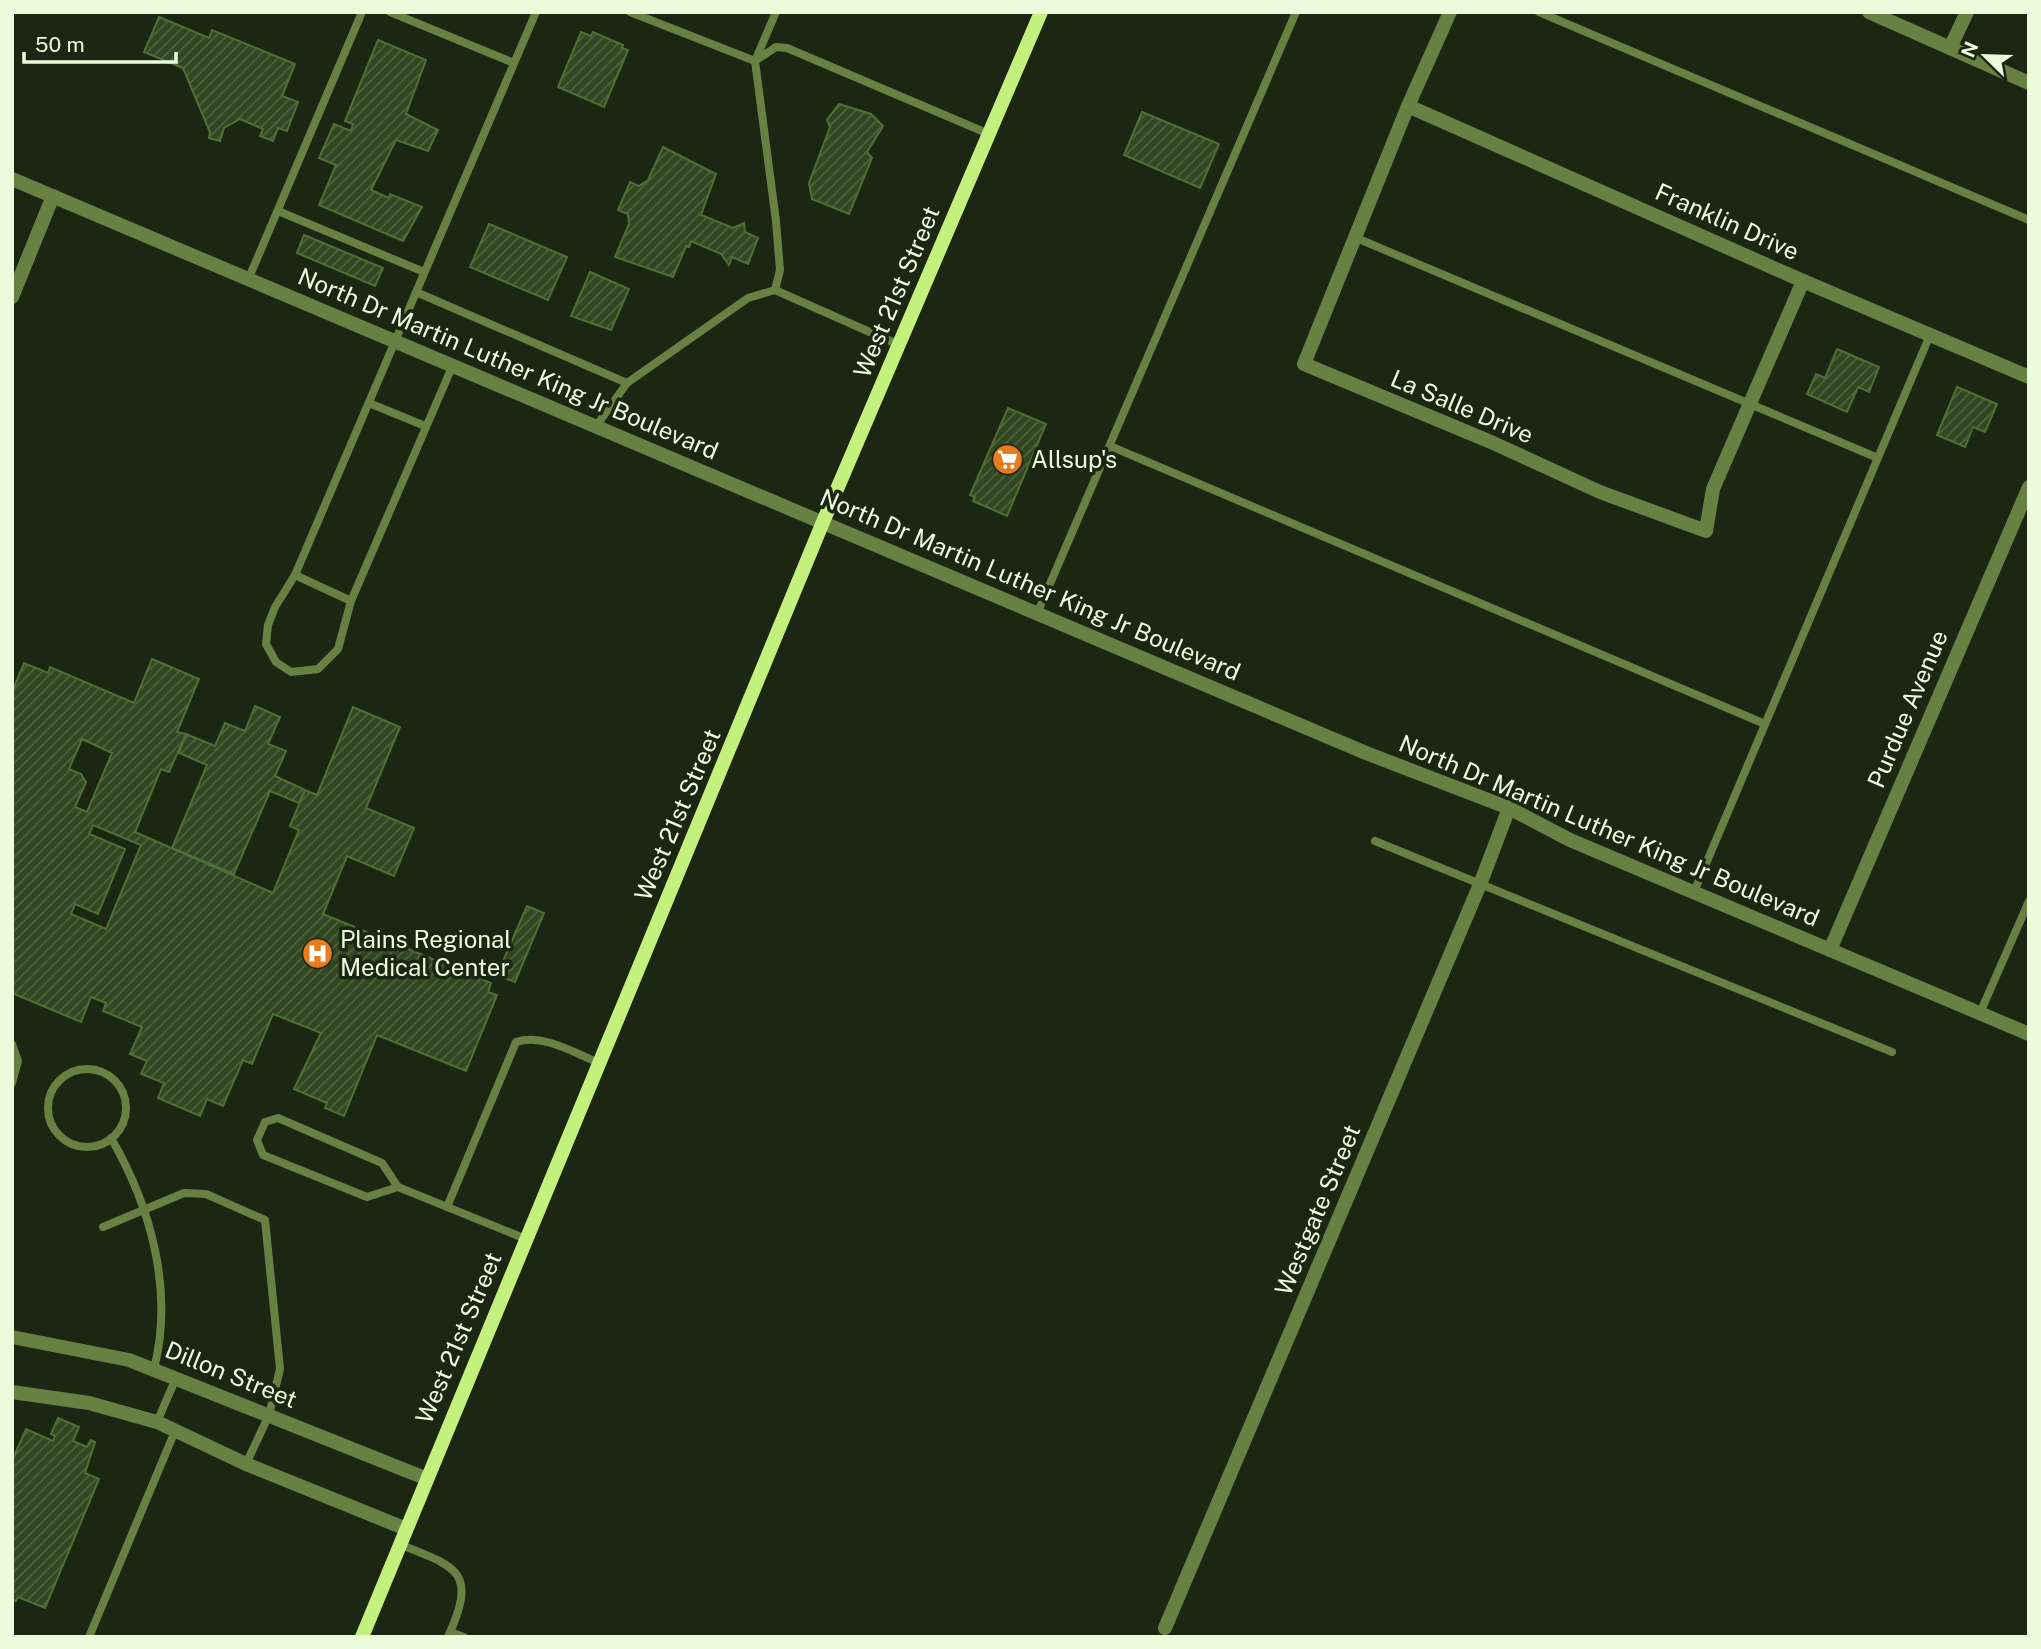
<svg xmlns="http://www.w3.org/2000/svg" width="2041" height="1649" font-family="'Public Sans',sans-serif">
  <defs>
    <pattern id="building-hatch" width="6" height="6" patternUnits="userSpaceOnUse" patternTransform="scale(1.75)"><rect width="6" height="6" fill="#314621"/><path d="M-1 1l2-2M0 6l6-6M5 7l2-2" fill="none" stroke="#4f6241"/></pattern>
  </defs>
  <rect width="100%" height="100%" fill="#1c2713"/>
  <g fill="url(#building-hatch)" stroke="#4f7035" stroke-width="2" fill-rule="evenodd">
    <path d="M159 17 209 38 212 30 295 64 282 96 298 102 287 131 278 128 273 141 260 136 263 129 240 119 224 128 220 141 209 138 210 132 183 68 144 52Z"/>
    <path d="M581 32 591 36 593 32 623 45 622 48 628 50 604 107 558 87Z"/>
    <path d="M378 40 426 60 406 114 438 130 428 151 396 140 371 190 389 198 390 194 422 207 403 241 319 205 336 165 319 158 334 124 351 131 353 124 345 121Z"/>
    <path d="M839 104 871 114 883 126 867 152 872 158 849 214 812 199 809 183 830 127 827 120Z"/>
    <path d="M1142 112 1219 144 1200 188 1124 155Z"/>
    <path d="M663 147 716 174 701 215 733 228 744 223 745 232 758 238 748 264 732 257 729 265 721 254 691 241 689 247 686 246 673 277 615 257 629 224 628 214 618 210 630 182 639 186 648 180Z"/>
    <path d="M489 224 567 257 548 300 470 267Z"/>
    <path d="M304 235 383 268 375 286 297 253Z"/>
    <path d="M590 272 629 289 611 330 571 316Z"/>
    <path d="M1837 349 1879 367 1869 392 1858 387 1847 412 1807 394 1816 374 1825 378Z"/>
    <path d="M1957 387 1997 404 1985 432 1973 427 1965 447 1937 435Z"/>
    <path d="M1008 408 1046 424 1007 516 973 501 975 497 970 495Z"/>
    <path d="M152 659 199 679 177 732 186 734 169 772 161 769 135 832 273 893 299 830 290 826 305 790 317 795 353 707 400 727 366 808 414 828 394 876 347 856 323 914 491 983 488 992 497 995 466 1071 377 1035 344 1116 325 1108 327 1103 294 1089 321 1033 273 1014 252 1064 243 1060 223 1106 207 1099 200 1116 158 1098 164 1083 141 1074 147 1061 130 1054 142 1027 103 1011 106 1003 91 997 81 1022 12 993V692L24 663 48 673 50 667 134 703ZM82 739 112 753 87 812 75 807 86 782 81 774 69 769ZM93 825 141 845 106 929 71 914 75 904 98 914 125 849 89 834Z"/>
    <path d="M255 706 280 717 268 744 286 751 275 776 305 790 299 803 270 791 234 874 172 848 207 765 179 753 186 734 215 746 225 723 245 731Z"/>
    <path d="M527 906 544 913 515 982 497 975Z"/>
    <path d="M58 1418 79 1427 73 1441 87 1447 91 1440 95 1442 85 1473 99 1479 45 1608 18 1597 16 1601 12 1600V1461L26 1429 53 1441 55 1436 51 1434Z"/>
  </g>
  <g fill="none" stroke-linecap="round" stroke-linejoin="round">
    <g stroke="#688143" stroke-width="8">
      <path d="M390 12 514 63"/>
      <path d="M630 12 755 61 776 47 787 48 989 134"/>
      <path d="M1539 12 2029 220"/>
      <path d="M278 211 424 272"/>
      <path d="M1354 237 1878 458"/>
      <path d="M248 280 362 12"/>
      <path d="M775 290 780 270 776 221 755 61 776 12"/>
      <path d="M416 292 627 383"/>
      <path d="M452 367 351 601 338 649 318 669 291 672 276 662 266 644 268 625 275 607 295 575 536 12"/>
      <path d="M369 403 425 426"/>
      <path d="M597 425 627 383 748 298 775 290 899 345"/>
      <path d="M1110 446 1765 724"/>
      <path d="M295 575 351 601"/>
      <path d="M1037 614 1296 12"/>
      <path d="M1375 841 1892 1052"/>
      <path d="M1694 892 1930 335"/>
      <path d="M1980 1013 2029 901"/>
      <path d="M12 1044 18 1061 12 1083"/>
      <circle cx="87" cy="1108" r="39"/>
      <path d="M111 1138C151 1207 174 1291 154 1369"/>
      <path d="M398 1187 367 1197 263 1155 257 1140 265 1122 278 1118 382 1163 398 1187 526 1239"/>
      <path d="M447 1207 516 1042C543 1033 574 1053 599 1063"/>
      <path d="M103 1227 184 1193 206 1194 265 1220 280 1369 269 1415 246 1464"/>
      <path d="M157 1422 176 1378"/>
      <path d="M399 1544C457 1567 478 1571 448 1637"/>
      <path d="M450 1632 464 1637"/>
      <path d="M89 1637 175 1431"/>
    </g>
    <g stroke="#688143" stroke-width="14">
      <path d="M1450 12 1408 106 1304 364 1491 442 1600 492 1706 531 1713 489 1803 281"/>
      <path d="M1869 12 2029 83"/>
      <path d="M1950 48 1967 12"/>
      <path d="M1408 106 1803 281 2029 377"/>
      <path d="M12 297 53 196"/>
      <path d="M12 1337 129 1360 425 1478"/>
      <path d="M12 1392 89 1403 157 1422 246 1464 404 1528"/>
      <path d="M1165 1628 1481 882 1509 808"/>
    </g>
    <g stroke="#688143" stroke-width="14">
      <path d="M12 179 1366 753 1509 808 1570 840 2029 1034"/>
      <path d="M1830 950 2029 487"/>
    </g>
    <path stroke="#c4f17e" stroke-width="14" d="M362 1637 823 522 1041 12"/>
  </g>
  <defs>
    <symbol id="supermarket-disc" viewBox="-11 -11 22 22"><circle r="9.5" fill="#e77c1d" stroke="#1c2713"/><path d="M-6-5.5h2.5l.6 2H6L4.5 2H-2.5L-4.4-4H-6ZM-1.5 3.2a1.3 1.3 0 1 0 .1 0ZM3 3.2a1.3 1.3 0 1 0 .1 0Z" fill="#fff"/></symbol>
    <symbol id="hospital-disc" viewBox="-11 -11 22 22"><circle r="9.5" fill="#e77c1d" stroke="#1c2713"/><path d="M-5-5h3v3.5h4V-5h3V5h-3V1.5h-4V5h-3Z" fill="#fff"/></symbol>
  </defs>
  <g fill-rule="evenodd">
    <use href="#supermarket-disc" x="990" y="442" width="35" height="35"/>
    <use href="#hospital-disc" x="300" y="936" width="35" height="35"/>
  </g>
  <g text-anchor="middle" stroke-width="7" stroke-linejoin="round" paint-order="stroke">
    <g font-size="24" fill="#edfbdd" stroke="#1c2713">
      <text transform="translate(1727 222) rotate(24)" y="8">Franklin Drive</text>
      <text transform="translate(897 292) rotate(-67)" y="8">West 21st Street</text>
      <text transform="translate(508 364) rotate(23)" y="8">North Dr Martin Luther King Jr Boulevard</text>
      <text transform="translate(1462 407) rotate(23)" y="8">La Salle Drive</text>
      <text transform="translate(1030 585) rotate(23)" y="8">North Dr Martin Luther King Jr Boulevard</text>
      <text transform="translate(1908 709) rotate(-67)" y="8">Purdue Avenue</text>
      <text transform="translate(678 815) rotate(-67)" y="8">West 21st Street</text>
      <text transform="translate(1609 831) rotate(23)" y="8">North Dr Martin Luther King Jr Boulevard</text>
      <text transform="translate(1318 1210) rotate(-67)" y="8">Westgate Street</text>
      <text transform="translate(459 1338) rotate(-67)" y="8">West 21st Street</text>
      <text transform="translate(231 1375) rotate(22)" y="8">Dillon Street</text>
    </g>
    <g font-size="24" fill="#edfbdd" stroke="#1c2713" text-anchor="start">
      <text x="1031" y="468">Allsup's</text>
      <text x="340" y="948">Plains Regional<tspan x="340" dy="28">Medical Center</tspan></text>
    </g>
  </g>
  <rect width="2041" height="1649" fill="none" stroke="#edfbdd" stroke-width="28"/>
  <g transform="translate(1985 56) rotate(293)" stroke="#1c2713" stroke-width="5" paint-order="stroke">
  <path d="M0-5L12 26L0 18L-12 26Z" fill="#edfbdd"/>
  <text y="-10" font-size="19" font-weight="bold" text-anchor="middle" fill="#edfbdd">N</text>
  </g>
  <path d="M24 52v10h152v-10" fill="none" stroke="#edfbdd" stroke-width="3.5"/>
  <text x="35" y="52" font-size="21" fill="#edfbdd" stroke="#1c2713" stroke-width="5" paint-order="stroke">50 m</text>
</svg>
